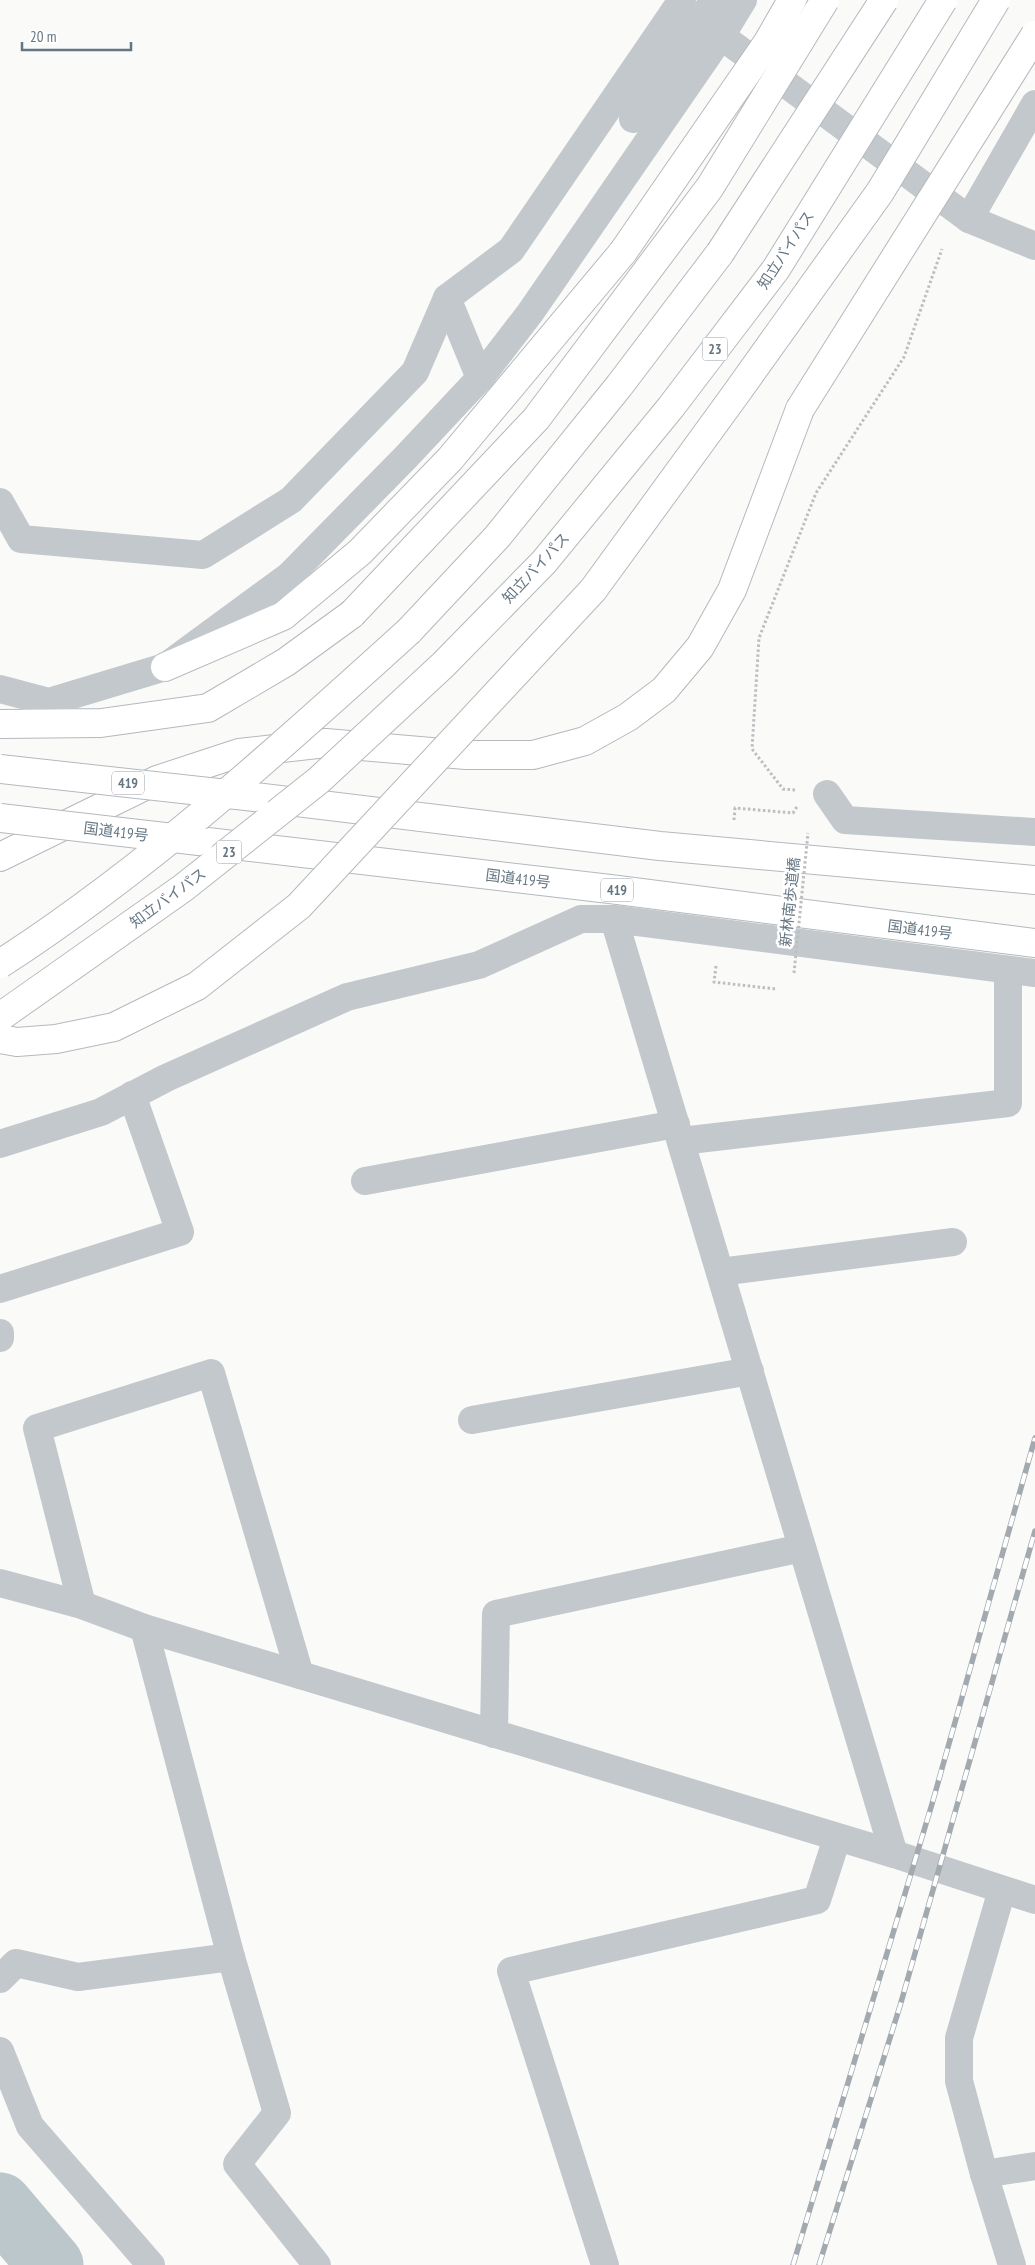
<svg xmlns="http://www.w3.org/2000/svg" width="1035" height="2265" font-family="'PT Sans Narrow','Noto Sans JP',sans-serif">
  <rect width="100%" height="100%" fill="#fafaf8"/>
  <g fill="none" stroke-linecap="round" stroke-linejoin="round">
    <path stroke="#bbc7cb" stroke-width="65" d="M0 2205 51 2265"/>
    <defs>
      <g id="highway">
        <path d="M409 631 497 537 619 386 720 253"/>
        <path d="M165 667 283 616 360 552 450 459 623 252"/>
        <path d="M0 724 101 723 208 708 286 662 352 614"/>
        <path d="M255 797 660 846 1035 880"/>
        <path d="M199 841 610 889 1035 943"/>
        <path d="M0 857 157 780 239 753 326 743 466 755H533L585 741 628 717 664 690 700 647 732 590 800 409"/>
      </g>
    </defs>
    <use href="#highway" stroke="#b4b9bd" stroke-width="30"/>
    <g stroke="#bbbfc2" stroke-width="3" stroke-dasharray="2.5 2.5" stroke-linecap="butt">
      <path d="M795 790 783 789 752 749 759 638 816 493 904 357 942 249"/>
      <path d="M734 820 735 808 793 813 798 805"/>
      <path d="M716 966 714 982 776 989"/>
    </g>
    <g stroke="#c3c8cc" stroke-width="28">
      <path d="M721 36 969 219 1035 246"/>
      <path d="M633 119 714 0"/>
      <path d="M969 219 1035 104"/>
      <path d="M447 298 480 378"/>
      <path d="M0 502 21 539 203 555 291 500 415 372 447 298 511 250 682 0"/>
      <path d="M0 689 49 702 165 667 289 576 406 457 480 378 530 313 721 36 743 0"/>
      <path d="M827 794 845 820 1035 832"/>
      <path d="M614 919 894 1854"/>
      <path d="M681 1141 1008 1103V970"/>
      <path d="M0 1144 101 1112 166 1078 347 997 479 965 581 919H614L1035 973"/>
      <path d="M365 1181 676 1124"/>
      <path d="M720 1272 953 1242"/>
      <path d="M0 1289 180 1232 132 1095"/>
      <path d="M0 1333V1338"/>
      <path d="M472 1420 750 1371"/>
      <path d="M0 1583 82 1605 144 1628 894 1854 1035 1900"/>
      <path d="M82 1605 37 1428 211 1373 300 1675"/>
      <path d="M144 1628 231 1957 277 2113 237 2164 317 2265"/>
      <path d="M494 1734 496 1614 802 1548"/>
      <path d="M1002 1890 959 2038V2081L984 2174 1012 2265"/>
      <path d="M0 1979 16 1963 78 1977 231 1957"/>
      <path d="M0 2051 30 2126 151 2265"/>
      <path d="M984 2174 1035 2166"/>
      <path d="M605 2265 511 1971 817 1900 837 1838"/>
    </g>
    <use href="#highway" stroke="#fff" stroke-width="28"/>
    <defs>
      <g id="rail">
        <path d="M793 2265 932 1804 1035 1438"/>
        <path d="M819 2265 900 2006 1035 1531"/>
      </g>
    </defs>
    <use href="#rail" stroke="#a2aab0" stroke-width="5.5"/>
    <use href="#rail" stroke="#fff" stroke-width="4" stroke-dasharray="11" stroke-linecap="butt"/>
    <defs>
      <g id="highway-bridge">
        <path d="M623 252 768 42 792 0"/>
        <path d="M720 253 884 0"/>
        <path d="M800 409 1035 35"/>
        <path d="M352 614 536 419 710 187 825 0"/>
        <path d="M0 769 255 797"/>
        <path d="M0 818 199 841"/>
        <path d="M0 964C148 868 279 749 409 631"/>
        <path d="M0 1017 183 888 319 780 443 665 544 562 671 407 776 269 943 0"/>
        <path d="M0 1039 17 1042 56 1039 114 1027 197 986 299 906 593 590 735 395 880 192 996 0"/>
      </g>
    </defs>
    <use href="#highway-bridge" stroke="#b4b9bd" stroke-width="30" stroke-linecap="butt"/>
    <path stroke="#bbbfc2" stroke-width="3" stroke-dasharray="2.5 2.5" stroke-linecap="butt" d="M794 973 808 833"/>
    <use href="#highway-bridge" stroke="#fff" stroke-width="28"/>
  </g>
  <g text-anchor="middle" stroke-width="5" stroke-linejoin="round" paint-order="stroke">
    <g fill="#fff" stroke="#939fa8" stroke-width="1">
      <rect x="702.5" y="337.5" width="25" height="23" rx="4"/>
      <rect x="112" y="771.5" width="32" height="23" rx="4"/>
      <rect x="216.5" y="840.5" width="25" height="23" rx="4"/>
      <rect x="601" y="878.5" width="32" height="23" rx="4"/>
    </g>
    <g font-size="14" font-weight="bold" fill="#657683">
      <text x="715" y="354">23</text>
      <text x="128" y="788">419</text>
      <text x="229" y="857">23</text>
      <text x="617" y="895">419</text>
    </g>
    <g font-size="15" fill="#657683" stroke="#fff">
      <text transform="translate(786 250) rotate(-57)" y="5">知立バイパス</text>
      <text transform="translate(536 568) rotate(-47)" y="5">知立バイパス</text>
      <text transform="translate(116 832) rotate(7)" y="5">国道419号</text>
      <text transform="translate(518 879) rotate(7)" y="5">国道419号</text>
      <text transform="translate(168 898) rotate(-36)" y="5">知立バイパス</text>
      <text transform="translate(790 902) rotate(-84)" y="5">新林南歩道橋</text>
      <text transform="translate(920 930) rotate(7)" y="5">国道419号</text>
    </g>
  </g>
  <path d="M22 42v8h109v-8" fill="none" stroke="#657683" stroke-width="2.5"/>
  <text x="30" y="42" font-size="15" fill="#657683" stroke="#ffffff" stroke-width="4" paint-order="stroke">20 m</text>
</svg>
